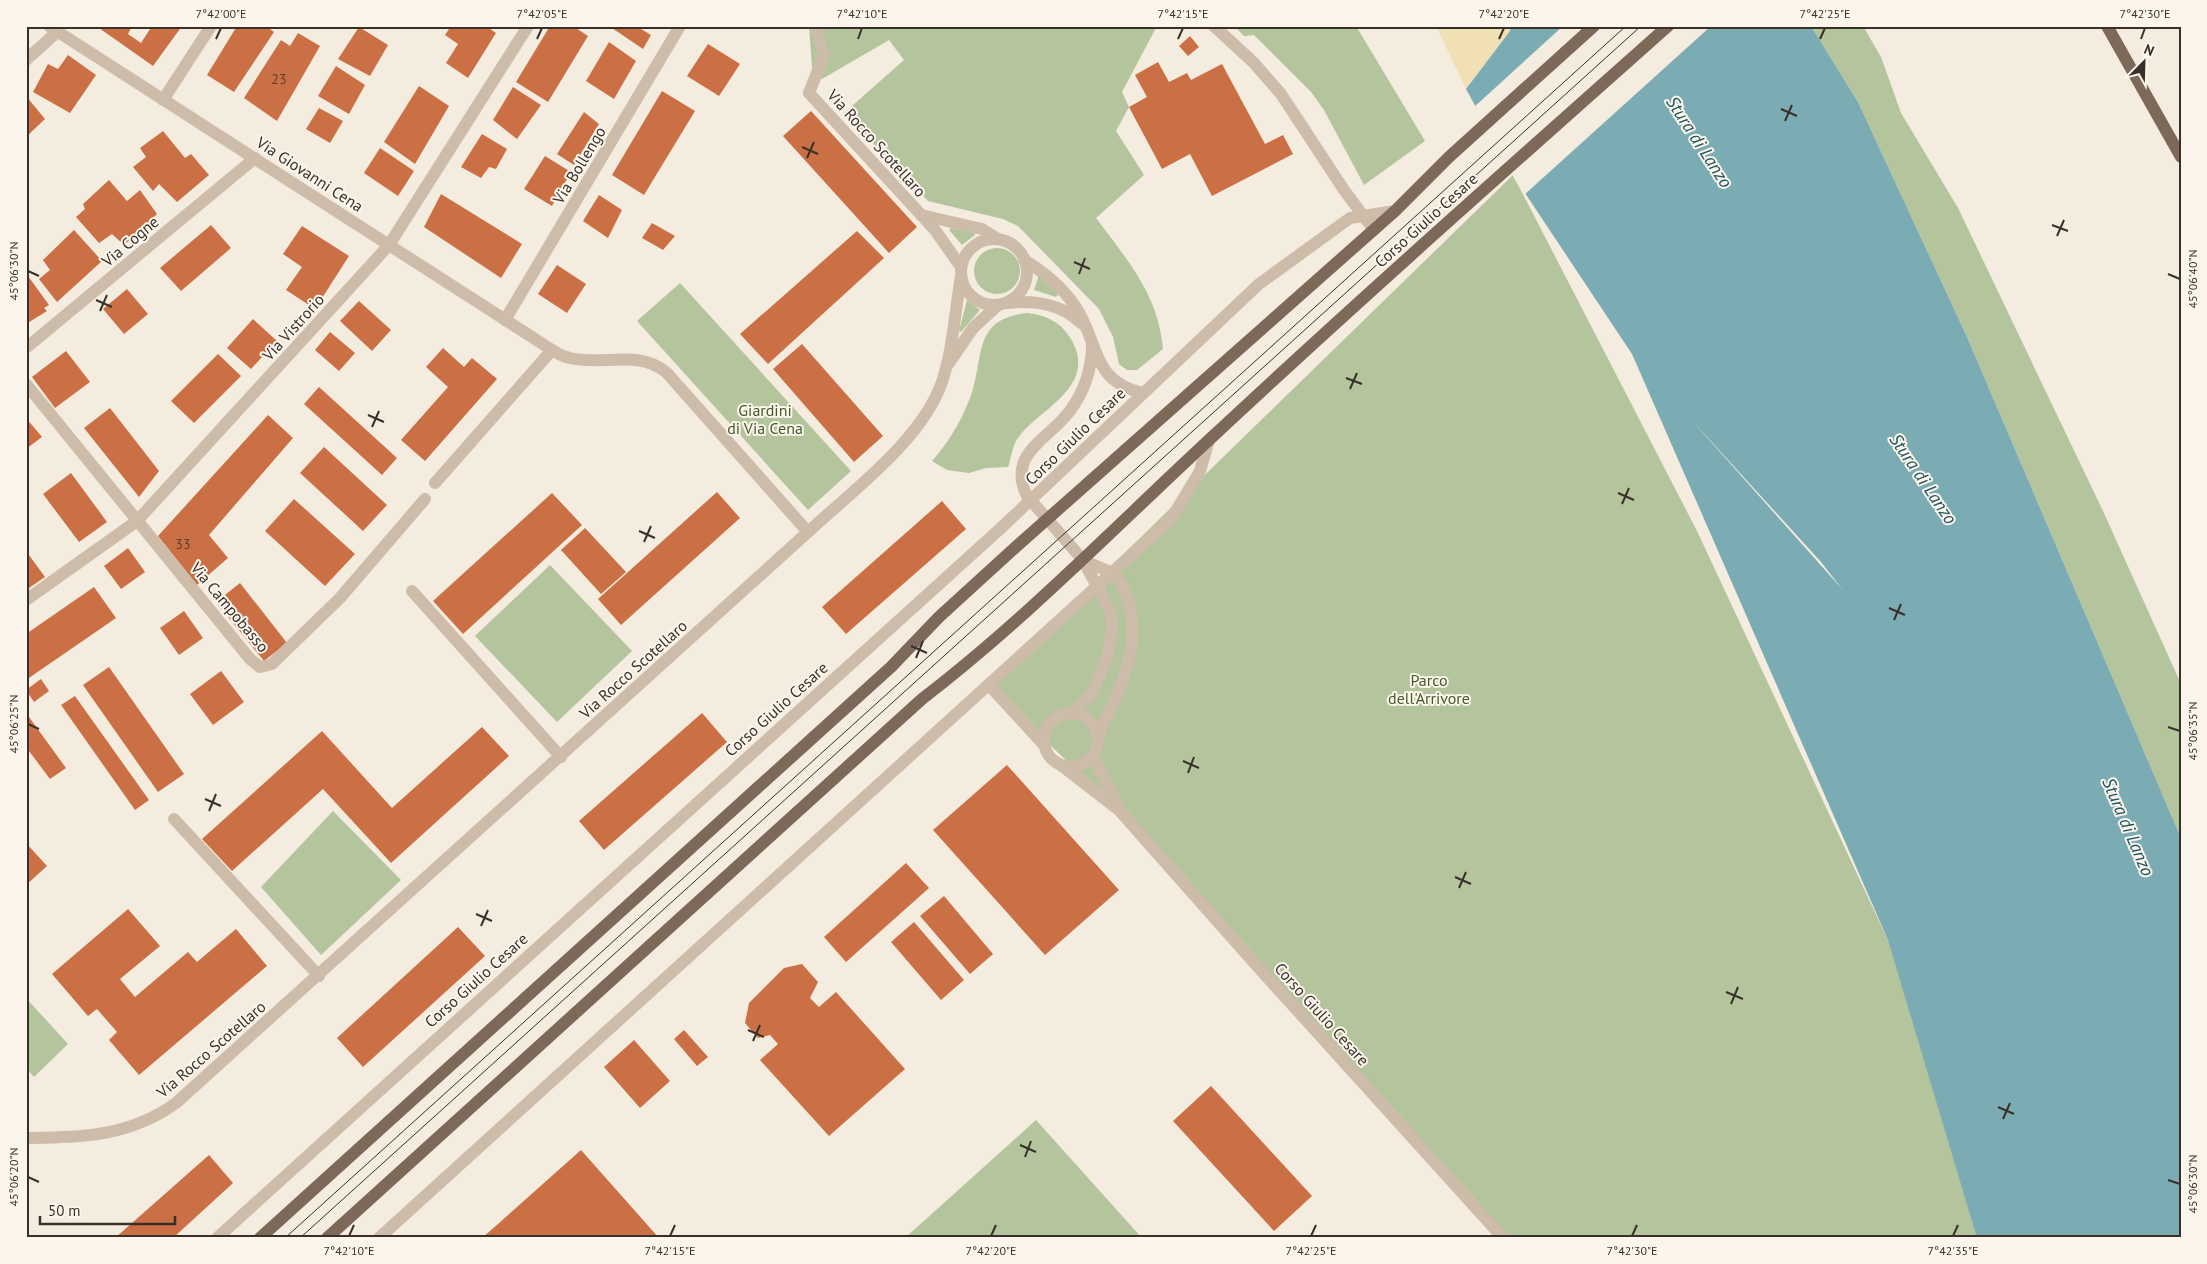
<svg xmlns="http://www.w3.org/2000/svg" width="2207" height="1264" font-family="'PT Sans',sans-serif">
  <rect width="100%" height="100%" fill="#f4ecdf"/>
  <g fill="#b4c49d">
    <path d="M809 26H1157L1122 92 1129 107 1116 131 1144 175 1096 218C1128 261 1158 294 1163 349L1137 370H1127L1119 364 1113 337 1099 309 1018 226 1003 219 928 201 844 113 904 60 889 40 822 79 812 67Z"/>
    <path d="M1234 26H1356L1425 141 1364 185 1324 110 1311 92 1254 35 1244 36Z"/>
    <path d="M1811 26H1863L1881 57 1901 113 1958 208 2103 511 2181 684V838L1967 337 1858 102Z"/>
    <path d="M1513 175 1697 531 1894 953 1979 1238H1504L1143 836 989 685Z"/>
    <path d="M951 228 975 233V235L962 245 949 230Z"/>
    <circle cx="997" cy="271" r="23"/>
    <path d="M1039 275 1057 293 1058 295 1056 297 1034 290Z"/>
    <path d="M680 283 851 471 808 510 637 321Z"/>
    <path d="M967 300 980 310 961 332 959 331Z"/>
    <path d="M1027 313C1046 315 1061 322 1071 339 1100 389 1034 410 1016 441 1012 449 1011 459 1008 467L986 468 969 473 947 470 932 461C950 441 965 415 973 389 984 351 975 319 1027 313Z"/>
    <path d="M550 565 632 651 557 722 475 636Z"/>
    <path d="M333 811 401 880 321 955 261 887Z"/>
    <path d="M26 998 68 1044 34 1077 26 1068Z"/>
    <path d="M1036 1120 1142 1238H905Z"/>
  </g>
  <path fill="#f0e0b4" d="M1436 26H1511L1510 31 1466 89Z"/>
  <path fill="#7cacb3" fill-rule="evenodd" d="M1511 26H1811L1858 102 1967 337 2181 838V1238H1977L1888 940 1632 354 1513 175 1466 89 1510 31ZM1687 415 1821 562 1842 589Z"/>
  <path fill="#f4ecdf" d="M1563 26H1711L1524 195 1473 108Z"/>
  <g fill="#cb7045">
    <path d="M100 26H132L128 34 141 43 152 26H182L153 66 99 28Z"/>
    <path d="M237 26H266L274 32 234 92 207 75Z"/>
    <path d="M451 26H486L496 33 468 78 446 63 458 44 445 35Z"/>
    <path d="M550 26H573L588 36 548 102 516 82Z"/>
    <path d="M609 26H636L651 35 643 49Z"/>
    <path d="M359 27 388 45 370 76 338 59Z"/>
    <path d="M298 33 320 46 277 121 244 98 281 40 290 46Z"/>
    <path d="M1190 36 1199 47 1188 56 1179 46Z"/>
    <path d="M609 42 636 61 614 99 586 81Z"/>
    <path d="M708 44 740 64 719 96 687 76Z"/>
    <path d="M68 55 96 75 70 113 33 92 48 64 58 69Z"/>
    <path d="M1158 62 1169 82 1187 73 1191 80 1222 64 1265 144 1283 135 1293 154 1212 196 1190 154 1162 169 1129 107 1147 97 1135 75Z"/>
    <path d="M336 66 365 85 349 114 318 96Z"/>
    <path d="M419 86 449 106 415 164 384 142Z"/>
    <path d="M513 87 541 105 517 139 493 120Z"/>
    <path d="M662 91 695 111 644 195 612 175Z"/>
    <path d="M26 96 45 119 26 137Z"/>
    <path d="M319 108 343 121 330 143 306 129Z"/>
    <path d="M811 111 917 227 889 253 783 136Z"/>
    <path d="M584 112 599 124 574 165 557 154Z"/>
    <path d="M163 131 185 158 191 154 209 175 177 202 159 184 153 191 133 167 146 157 140 148Z"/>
    <path d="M482 134 507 149 496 169 489 167 481 178 461 167Z"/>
    <path d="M380 148 414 171 398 196 364 173Z"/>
    <path d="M545 156 571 172 552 206 524 189Z"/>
    <path d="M109 180 127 201 140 190 157 214 124 245 112 234 99 243 76 217 85 209 83 204Z"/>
    <path d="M441 194 522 244 501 278 424 227Z"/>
    <path d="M599 195 622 210 608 238 583 221Z"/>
    <path d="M652 223 675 236 663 250 642 238Z"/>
    <path d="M211 225 231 248 181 291 160 268Z"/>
    <path d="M302 226 349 256 315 309 286 290 302 267 283 254Z"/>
    <path d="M74 230 102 261 57 302 39 279 50 270 43 260Z"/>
    <path d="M857 231 884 258 768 364 740 334Z"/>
    <path d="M557 265 586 284 567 313 538 294Z"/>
    <path d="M28 276 49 305 44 308 47 311 26 324V277Z"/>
    <path d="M127 289 148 314 124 334 103 309Z"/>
    <path d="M359 301 391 330 372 351 340 321Z"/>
    <path d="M253 319 277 341 251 369 227 348Z"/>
    <path d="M330 332 355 353 339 371 315 350Z"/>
    <path d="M802 344 883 436 854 462 773 369Z"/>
    <path d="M443 348 464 367 472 358 497 379 425 461 401 440 448 387 426 367Z"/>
    <path d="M66 351 90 382 55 408 32 377Z"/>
    <path d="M218 354 241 376 194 423 171 401Z"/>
    <path d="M319 387 397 458 382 475 304 404Z"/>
    <path d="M110 408 159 471 139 497 84 428Z"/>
    <path d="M268 415 293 438 209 535 228 558 197 585 158 536Z"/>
    <path d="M26 418 42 437 26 449Z"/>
    <path d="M324 447 387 505 363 531 300 473Z"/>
    <path d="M71 473 107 522 79 542 43 494Z"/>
    <path d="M717 492 740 518 621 625 598 599Z"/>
    <path d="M552 493 582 525 463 634 433 601Z"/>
    <path d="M294 499 355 554 325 586 265 531Z"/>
    <path d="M942 501 966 529 846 634 822 607Z"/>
    <path d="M585 528 626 572 601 594 561 550Z"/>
    <path d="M128 548 145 572 121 589 104 566Z"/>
    <path d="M26 551 45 577 26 590Z"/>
    <path d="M240 583 287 643 264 661 216 602Z"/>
    <path d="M94 587 116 618 26 680V634Z"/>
    <path d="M184 611 203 638 179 655 160 628Z"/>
    <path d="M109 667 184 774 158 792 83 685Z"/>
    <path d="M221 671 244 702 213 725 190 694Z"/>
    <path d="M41 679 49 691 34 702 26 690Z"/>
    <path d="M75 696 149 800 135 810 61 705Z"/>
    <path d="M702 713 727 742 604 850 579 821Z"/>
    <path d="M29 717 66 768 50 779 26 747V719Z"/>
    <path d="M482 727 509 756 391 863 323 789 232 871 202 839 322 731 392 808Z"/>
    <path d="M1007 765 1119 890 1045 955 933 830Z"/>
    <path d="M26 843 47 866 26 885Z"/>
    <path d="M906 863 929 888 846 962 824 937Z"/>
    <path d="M944 896 993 954 970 974 920 916Z"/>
    <path d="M128 909 160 946 120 979 135 997 188 952 197 962 236 929 267 966 139 1075 109 1040 117 1032 97 1009 88 1016 52 974Z"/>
    <path d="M914 922 964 980 941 1000 891 942Z"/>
    <path d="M458 927 485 956 363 1067 337 1038Z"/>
    <path d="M802 964 818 982 810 998 819 1007 836 992 905 1069 829 1136 760 1060 778 1044 770 1035 758 1038 745 1023 749 1003 784 968Z"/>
    <path d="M684 1030 708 1057 697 1066 674 1039Z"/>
    <path d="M634 1040 670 1081 640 1108 604 1067Z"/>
    <path d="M1211 1086 1312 1196 1274 1231 1173 1121Z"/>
    <path d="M581 1150 659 1238H482L498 1224Z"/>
    <path d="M209 1155 233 1183 173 1238H115Z"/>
  </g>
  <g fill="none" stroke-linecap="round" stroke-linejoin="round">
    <path stroke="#cdbcaa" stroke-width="12" d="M809 93 824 55 815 26"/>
    <g stroke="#cdbcaa" stroke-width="12">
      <path d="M49 26 552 350C557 353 563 357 570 358 602 366 640 349 667 373L808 532"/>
      <path d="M1214 26 1254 63 1281 94 1344 190 1374 230"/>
      <path d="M26 60 57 32"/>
      <path d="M809 93 935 230 961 267"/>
      <path d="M163 100 211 26"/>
      <path d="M921 215 982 229 998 239"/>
      <circle cx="994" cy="272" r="33"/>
      <path d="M1024 260C1044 272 1062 287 1075 306 1100 343 1090 380 1142 393"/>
      <path d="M1007 303C1034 300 1060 303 1081 323"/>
      <path d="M505 320 680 26"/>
      <path d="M26 348 255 158"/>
      <path d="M949 363 973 328 998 305"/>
      <path d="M26 384 250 659 260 667 272 664 340 598 425 499"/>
      <path d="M435 483 552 350"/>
      <path d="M1083 560C1092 565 1103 568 1111 573 1122 580 1127 594 1130 606 1140 658 1118 690 1098 736"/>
      <path d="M412 591 561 757"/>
      <path d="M26 600 137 521 389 245 528 26"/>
      <path d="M989 685 1044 745"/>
      <path d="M1073 713 1091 695 1108 656 1112 626 1110 611 1083 560 1027 496C1006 454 1049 439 1069 412 1085 391 1092 370 1092 344"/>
      <circle cx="1071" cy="740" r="27"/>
      <path d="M1093 756 1117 805"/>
      <path d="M1062 766 1119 810 1249 957 1503 1238"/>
      <path d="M174 819 319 976"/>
      <path d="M26 1138C82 1137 129 1137 176 1103L808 532C852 491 922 440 942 382 953 349 955 311 961 276"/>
      <path d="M217 1238 1001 528 1259 284 1350 218 1395 211"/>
      <path d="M379 1238 1171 519 1200 471 1209 440"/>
    </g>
    <g stroke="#7d685a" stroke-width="12">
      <path d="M2107 26 2181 157"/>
      <path d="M260 1238 891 667 939 617 1018 545 1395 211 1449 157 1594 26"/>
      <path d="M327 1238 922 699C1025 620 1115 527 1210 439 1360 299 1514 163 1668 26"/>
    </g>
    <g stroke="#3a302a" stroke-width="1">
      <path d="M285 1238 1626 26"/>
      <path d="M300 1238 1641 26"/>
    </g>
  </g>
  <path fill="none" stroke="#3a302a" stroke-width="2" d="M216 39 221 28M537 39 542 28M858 39 862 28M1178 39 1183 28M1499 39 1504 28M1820 39 1825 28M2141 39 2145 28M1781 109 1797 116M1785 121 1792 105M802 147 818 154M807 158 814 142M2052 225 2068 231M2057 236 2064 220M1074 262 1090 269M28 271 39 276M1079 274 1085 258M2168 274 2180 279M96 300 112 307M100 311 107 295M1346 378 1362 384M1350 389 1357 373M368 415 384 422M372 427 379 411M1618 493 1634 500M1622 504 1629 488M639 531 655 538M644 542 651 526M1889 608 1905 615M1894 620 1901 604M911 646 927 653M916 658 923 641M28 724 39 729M2168 727 2180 731M1183 761 1199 768M1188 773 1194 757M205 799 221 806M209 811 216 794M1455 877 1471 884M1459 888 1466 872M476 914 492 921M481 926 488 910M1726 992 1743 999M1731 1004 1738 987M748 1030 764 1037M753 1041 760 1025M1998 1107 2014 1114M2003 1119 2010 1103M1020 1145 1036 1152M1025 1157 1031 1141M28 1177 39 1182M2168 1180 2180 1184M349 1236 354 1225M670 1236 675 1225M991 1236 996 1225M1311 1236 1316 1225M1632 1236 1637 1225M1953 1236 1958 1225"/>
  <g text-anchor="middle" stroke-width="4" stroke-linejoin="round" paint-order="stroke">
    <g font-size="14" fill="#5e4031">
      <text x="279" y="84">23</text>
      <text x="183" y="549">33</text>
    </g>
    <g font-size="16" fill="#3a302a" stroke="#fbf5ec">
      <text transform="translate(877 143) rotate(48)" y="6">Via Rocco Scotellaro</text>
      <text transform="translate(579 165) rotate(-59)" y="6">Via Bollengo</text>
      <text transform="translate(310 174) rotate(33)" y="6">Via Giovanni Cena</text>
      <text transform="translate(1426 220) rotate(-42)" y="6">Corso Giulio Cesare</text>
      <text transform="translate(130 241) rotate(-40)" y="6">Via Cogne</text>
      <text transform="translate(293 327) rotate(-48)" y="6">Via Vistrorio</text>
      <text transform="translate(1075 436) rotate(-44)" y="6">Corso Giulio Cesare</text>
      <text transform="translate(230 607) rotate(50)" y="6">Via Campobasso</text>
      <text transform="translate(633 669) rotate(-42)" y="6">Via Rocco Scotellaro</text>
      <text transform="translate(776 709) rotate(-42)" y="6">Corso Giulio Cesare</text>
      <text transform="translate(476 980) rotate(-42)" y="6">Corso Giulio Cesare</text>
      <text transform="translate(1322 1014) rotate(48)" y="6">Corso Giulio Cesare</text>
      <text transform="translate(211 1049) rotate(-41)" y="6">Via Rocco Scotellaro</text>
    </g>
    <g font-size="16" fill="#455a2c" stroke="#fbf5ec">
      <text x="765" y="416">Giardini<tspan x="765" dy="18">di Via Cena</tspan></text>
      <text x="1429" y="686">Parco<tspan x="1429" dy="18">dell'Arrivore</tspan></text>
    </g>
    <g font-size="18" font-style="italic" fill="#1d555e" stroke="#fbf5ec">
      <text transform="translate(1699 142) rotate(57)" y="6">Stura di Lanzo</text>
      <text transform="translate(1923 479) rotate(56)" y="6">Stura di Lanzo</text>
      <text transform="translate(2128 827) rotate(67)" y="6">Stura di Lanzo</text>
    </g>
  </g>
  <rect width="2207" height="1264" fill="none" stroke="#fbf5ec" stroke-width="55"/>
  <g transform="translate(2144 62) rotate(23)" stroke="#fbf5ec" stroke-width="4" paint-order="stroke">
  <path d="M0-4L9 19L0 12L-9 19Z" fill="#3a302a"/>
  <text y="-8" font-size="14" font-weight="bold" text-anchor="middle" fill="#3a302a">N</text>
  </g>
  <path d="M40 1216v8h135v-8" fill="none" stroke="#3a302a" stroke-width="2.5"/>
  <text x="48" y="1216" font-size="15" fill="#3a302a" stroke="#fbf5ec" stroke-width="4" paint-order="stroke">50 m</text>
  <rect x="28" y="28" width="2152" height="1208" fill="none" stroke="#3a302a" stroke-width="2"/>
  <g font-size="12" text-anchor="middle" fill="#3a302a">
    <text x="221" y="18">7°42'00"E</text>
    <text x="542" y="18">7°42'05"E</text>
    <text x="862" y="18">7°42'10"E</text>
    <text x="1183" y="18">7°42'15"E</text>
    <text x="1504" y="18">7°42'20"E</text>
    <text x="1825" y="18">7°42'25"E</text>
    <text x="2145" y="18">7°42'30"E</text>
    <text transform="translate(14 271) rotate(-90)" y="4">45°06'30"N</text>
    <text transform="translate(2193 279) rotate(-90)" y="4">45°06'40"N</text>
    <text transform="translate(14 724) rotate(-90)" y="4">45°06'25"N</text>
    <text transform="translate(2193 731) rotate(-90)" y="4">45°06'35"N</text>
    <text transform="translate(14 1177) rotate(-90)" y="4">45°06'20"N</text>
    <text transform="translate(2193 1184) rotate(-90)" y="4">45°06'30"N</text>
    <text x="349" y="1255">7°42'10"E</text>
    <text x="670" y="1255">7°42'15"E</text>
    <text x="991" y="1255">7°42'20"E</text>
    <text x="1311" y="1255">7°42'25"E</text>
    <text x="1632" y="1255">7°42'30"E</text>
    <text x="1953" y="1255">7°42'35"E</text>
  </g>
</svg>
